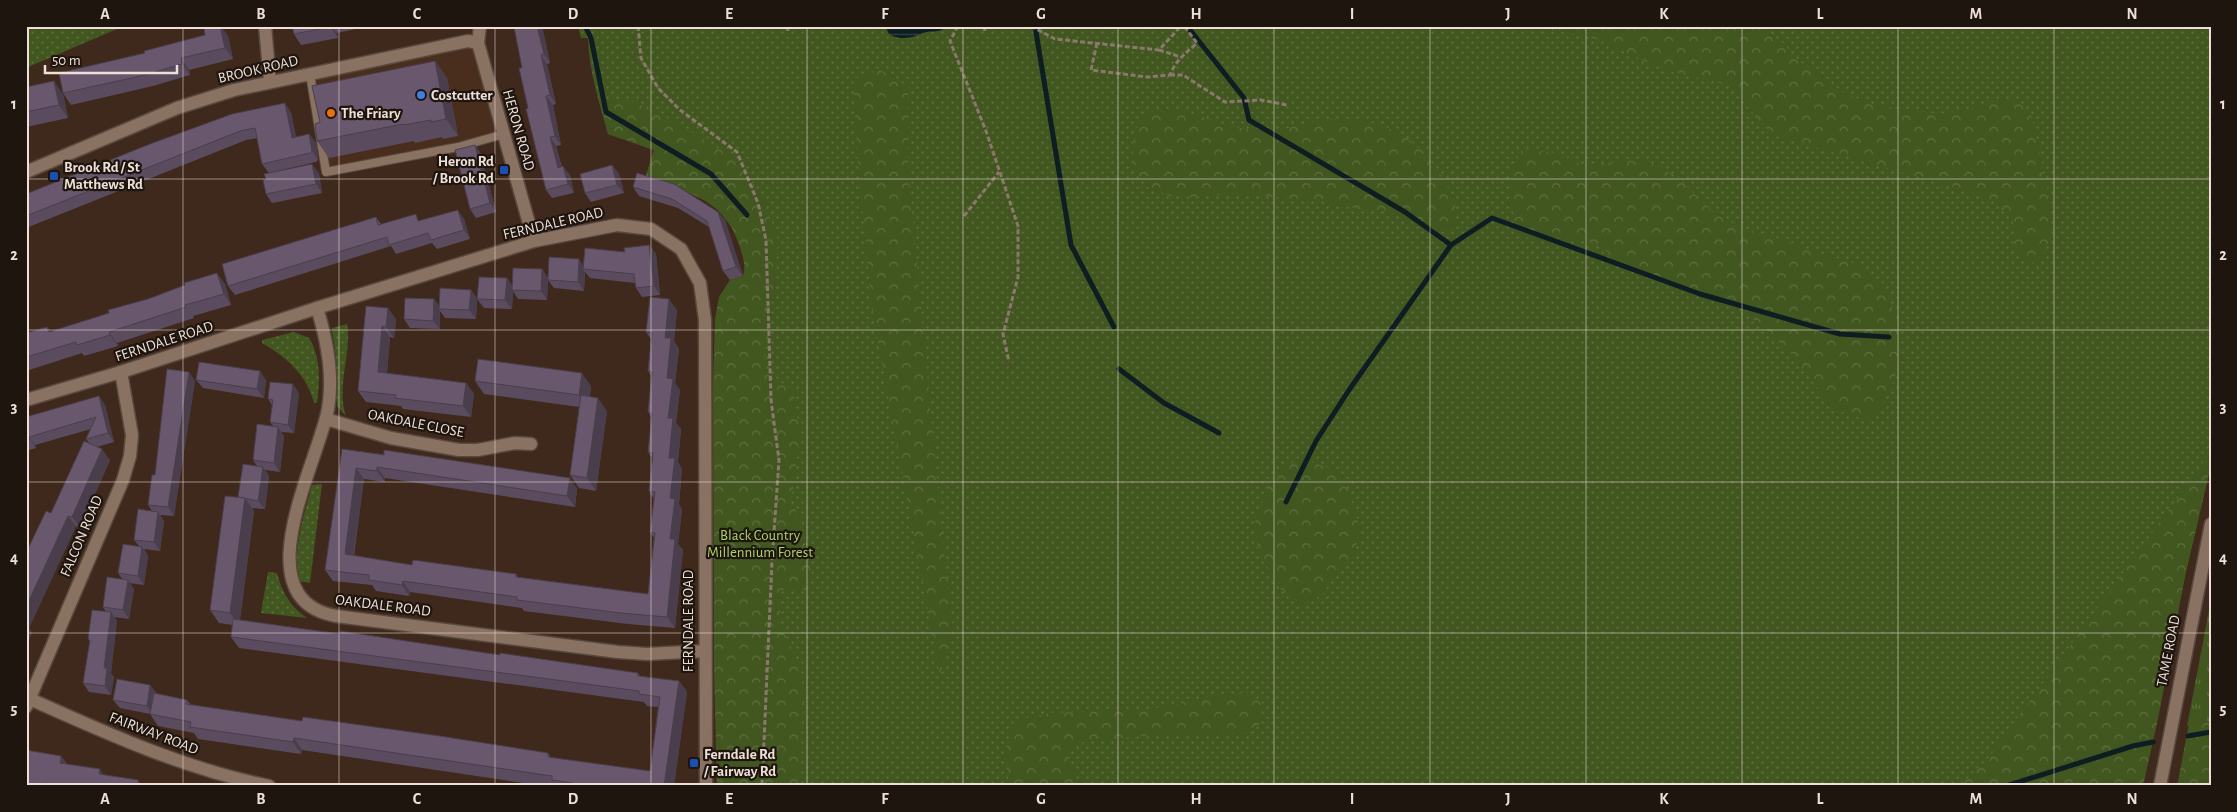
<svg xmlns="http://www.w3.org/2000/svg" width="2237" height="812" font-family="'Alegreya Sans',sans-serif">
  <defs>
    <pattern id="grass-dots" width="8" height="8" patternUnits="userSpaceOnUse" patternTransform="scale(1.25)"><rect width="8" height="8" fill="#42571f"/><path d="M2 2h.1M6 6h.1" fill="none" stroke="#5e6f3f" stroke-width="1.8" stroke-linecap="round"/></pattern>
    <pattern id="forest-crowns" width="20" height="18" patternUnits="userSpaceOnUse" patternTransform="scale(1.25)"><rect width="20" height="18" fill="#42571f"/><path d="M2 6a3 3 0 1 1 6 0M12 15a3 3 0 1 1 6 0" fill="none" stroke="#5e6f3f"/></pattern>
    <pattern id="park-tufts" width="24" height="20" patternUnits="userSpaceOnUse" patternTransform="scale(1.25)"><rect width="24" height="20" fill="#42571f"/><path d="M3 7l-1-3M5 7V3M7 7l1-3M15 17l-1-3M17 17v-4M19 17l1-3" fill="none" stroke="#5e6f3f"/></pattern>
    <pattern id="water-rules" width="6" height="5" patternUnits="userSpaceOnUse" patternTransform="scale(1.25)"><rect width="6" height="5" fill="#0e1d22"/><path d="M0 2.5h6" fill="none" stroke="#313e41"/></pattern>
  </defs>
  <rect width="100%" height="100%" fill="#3e291c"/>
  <path fill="#492e1d" d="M478 43 504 134 326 172 310 74Z"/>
  <g fill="url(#grass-dots)">
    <path d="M26 26 33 27 124 26 26 68Z"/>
    <path d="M578 26H2211V465L2185 576 2168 662 2005 784 1998 786H738L742 318 746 264 735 231 718 210 704 200 689 193 645 179 654 150 608 134C599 102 589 71 588 38H581Z"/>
    <path d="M347 324C352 354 336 386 346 416L337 406V368L332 328Z"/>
    <path d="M294 332 309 338C321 357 320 381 317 403H314C308 376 285 356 262 343V340Z"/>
    <path d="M322 484 310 583 299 581C293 545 303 520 312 485Z"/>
    <path d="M268 572 277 573C282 593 291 607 307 618L261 613Z"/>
  </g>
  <g fill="url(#forest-crowns)">
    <path d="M1536 26H1755L1782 42 1798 60 1846 94 1874 105 1940 114 1967 110 2001 99 2020 103 2031 114 2046 177 2051 217V237L2039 262 2026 263 2014 243 2013 220 1993 202 1967 191 1773 135 1749 109 1734 86 1665 70 1596 39 1567 32 1539 31Z"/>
    <path d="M880 70 908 86V167L941 523 953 628 940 675 872 309 858 163 853 79Z"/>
    <path d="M599 98 633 102 678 123 736 160 762 196 778 239 776 285 763 333 767 374 793 390 800 433 791 502 805 528 812 572 806 590H782L779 623 797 660 805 696 800 735V786H717L714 671 713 384 715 319 719 297 730 280 743 276C746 264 743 259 740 247 724 197 689 193 645 179L654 150 608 134Z"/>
    <path d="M1182 110C1206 119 1241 131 1267 131 1285 131 1302 123 1319 121 1374 114 1417 132 1444 181 1454 199 1461 210 1453 230L1433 231 1384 210 1358 209 1323 202 1237 193 1192 197 1170 196 1148 187 1132 167 1134 131 1150 112Z"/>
    <path d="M1522 150 1558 153 1584 166 1625 161 1648 162 1676 176 1713 212 1743 229 1784 240 1816 252 1860 265 1884 284 1900 330V361L1893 382 1881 407 1866 420 1834 409 1788 350 1762 325 1726 302 1696 290 1648 278 1623 265 1597 244 1562 237 1534 240 1517 233 1510 198 1511 169Z"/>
    <path d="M2211 452V465L2185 576 2158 719 2143 786H1960L1990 756Z"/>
    <path d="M1303 459 1337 471 1351 495 1360 530 1354 554 1336 573 1323 593 1305 606 1282 591 1258 551 1255 518 1275 474 1290 464Z"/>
    <path d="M1245 692 1262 702 1261 723 1250 733 1162 734 1074 743 1069 757 1077 779 1097 786H1009L1005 750 1014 721 1049 713 1140 710 1172 706 1206 697Z"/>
    <path d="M2211 702V786H2177L2193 703Z"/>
  </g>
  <path fill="url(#park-tufts)" d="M2211 600V721L2187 726Z"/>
  <path fill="url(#water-rules)" d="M885 26H948C937 35 932 29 923 33 911 38 901 41 889 34Z"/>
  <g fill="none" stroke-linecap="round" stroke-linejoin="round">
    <g stroke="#0e1d22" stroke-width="5">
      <path d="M585 26 591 38 606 112 711 174 747 215"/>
      <path d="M1035 26 1071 245 1114 327"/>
      <path d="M1187 26 1244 98 1249 120 1405 212 1451 245 1492 218 1700 294 1840 334 1889 337"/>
      <path d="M1119 369 1164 403 1219 433"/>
      <path d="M1286 502 1316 441 1349 390 1451 245"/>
      <path d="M2188 736 2211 732"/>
      <path d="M2006 786 2133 746 2153 742"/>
    </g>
    <defs>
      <path id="service" d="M310 74 326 172 458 147 504 134"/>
      <g id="minor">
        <path d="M265 26 270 81"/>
        <path d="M480 26 478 43 534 241"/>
        <path d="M26 172 177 108 234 90 439 47 468 41 478 43"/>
        <path d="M317 308C327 340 334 375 328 409 318 463 242 599 336 616L618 652 647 654 705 651"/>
        <path d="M26 400 121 372 317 308 534 241 617 225 651 229 681 249 700 283 705 320 706 786"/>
        <path d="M326 419 391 438 459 450H478L515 443 531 444"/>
        <path d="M30 699C108 734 185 769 269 786"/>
        <path d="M26 707 123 480 130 456 132 435 121 372"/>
      </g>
      <path id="tertiary" d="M2160 786 2211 524"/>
    </defs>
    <use href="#service" stroke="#59483d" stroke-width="10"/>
    <use href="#minor" stroke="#59483d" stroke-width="15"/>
    <use href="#tertiary" stroke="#59483d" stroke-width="15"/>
    <g stroke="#8a786d" stroke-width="3" stroke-dasharray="5 2.5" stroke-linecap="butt">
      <path d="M638 26 641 58 658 88 680 110 737 152 758 203 766 240 771 400 779 460 772 561 762 786"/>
      <path d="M787 26 788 31"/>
      <path d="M958 26 950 41 986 131 1018 226V277L1003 334 1009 362"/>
      <path d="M984 26 985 31"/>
      <path d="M1031 26 1055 39 1159 50 1181 26"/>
      <path d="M1097 43 1091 70 1147 77 1170 75C1175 61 1186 53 1197 43L1184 26"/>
      <path d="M1159 50 1181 57"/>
      <path d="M1170 75H1183L1225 102 1261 100 1287 105"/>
      <path d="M964 216 999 172"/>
    </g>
    <use href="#service" stroke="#8a7263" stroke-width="8"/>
    <use href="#minor" stroke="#8a7263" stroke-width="12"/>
    <use href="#tertiary" stroke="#8a7263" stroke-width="12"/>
  </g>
  <g fill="#5a4c5e">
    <path d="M214 26H224L221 27 228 36 233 59 189 70 190 75 153 86 71 105 63 93 145 53 205 35Z"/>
    <path d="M292 26H369L337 33 338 38 301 45 294 34Z"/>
    <path d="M518 26H542L550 63 547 64 556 104 553 105 561 145 556 146 562 167 570 175 574 193 552 198 546 190 528 108 522 68Z"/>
    <path d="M435 61 447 78 458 136 443 139 442 137 415 143 414 141 329 158 317 141 320 122Z"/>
    <path d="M26 87 63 94 68 118 26 127Z"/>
    <path d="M291 112 296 137 309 134 316 143 318 160 316 162 269 173 262 164 257 138 246 140 26 228V194Z"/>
    <path d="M475 145 481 154 496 212 476 218 470 209Z"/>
    <path d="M612 165 619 174 624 193 591 202 585 193Z"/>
    <path d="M319 173 322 193 272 203 266 194Z"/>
    <path d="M633 187 718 212 725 220 743 276 730 280 723 271 709 227 678 208 639 196Z"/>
    <path d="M376 217 381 224 421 221 464 219 470 239 437 249 432 243 396 254 391 246 235 295 228 286Z"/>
    <path d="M649 245 656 254 660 295 642 297 636 288 635 283 590 278 585 272 584 291 554 288 548 280 547 300 518 299 513 291 512 309 484 308 477 299 507 278 512 286 542 269 548 278 625 252Z"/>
    <path d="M225 284 231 305 193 316 194 318 117 343 118 346 84 356 82 353 26 371V333L47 327 51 332Z"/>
    <path d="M471 290 477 299 476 319 445 318 440 311V329L410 328 404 319 439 306Z"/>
    <path d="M366 306 396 319 394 338 390 337 387 373 466 383 474 394 471 417 403 409 401 406 366 402 358 391Z"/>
    <path d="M677 310 674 341 679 349 675 383 680 390 676 423 681 429 678 462 682 469 679 504 682 510 678 544 683 550 675 628 628 624 524 611 522 608 410 592 409 596 376 591 372 585 333 581 325 570 342 449 570 478 577 489 575 507 385 478V482L364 479 354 556 412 565 516 574 518 577 648 594 654 538 650 532 654 499 649 491 652 458 648 452 652 418 648 412 652 377 648 371 651 339 646 332Z"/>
    <path d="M189 372 195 381 174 516 160 515 164 521 160 551 144 549 148 556 144 585 129 583 134 589 129 619 114 617 117 621 111 673 114 677 111 695 89 692 83 683 90 642 88 639 106 612 103 607 123 580 118 573 139 546 134 540 152 511 148 505 155 475Z"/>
    <path d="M196 380H266L264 398 203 388Z"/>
    <path d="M475 381 591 386 590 396 607 411 596 491 579 488 570 475 579 407 484 394Z"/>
    <path d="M299 393 294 433 281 432 284 436 280 472 265 470 269 476 265 509 252 508 254 511 240 620 500 655 638 673 640 676 679 681 687 692 674 786H544L302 750 301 754 198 739 194 733 158 726 150 714 120 708 113 700 150 685 157 694 187 700 191 705 302 721 548 753 551 758 650 771 658 707 647 706 644 702 239 648 231 637 233 625 219 623 210 610 238 497 257 466 253 460 273 426 270 422 272 405 268 399Z"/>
    <path d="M99 396 105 405 114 442 97 447 110 460 80 528 76 526 29 628 32 633 26 646V553L51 513 89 443 86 439 91 429 35 445 36 448 26 451V417Z"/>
    <path d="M61 756 67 764 104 775 142 786H26Z"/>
  </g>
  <g fill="#4a3e4c">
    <path d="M220 26 228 36 233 59 225 48Z"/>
    <path d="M330 26H332L337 33 338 38Z"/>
    <path d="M537 26H542L550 63 544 54Z"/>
    <path d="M541 55 547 64 556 104 550 95Z"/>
    <path d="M181 58 189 70 190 75 182 64Z"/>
    <path d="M435 61 447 78 458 136 446 119Z"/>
    <path d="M54 81 63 94 68 118 59 105Z"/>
    <path d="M546 96 553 105 561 145 555 136Z"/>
    <path d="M285 103 291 112 298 147 292 138Z"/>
    <path d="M309 134 316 143 318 160 312 151Z"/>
    <path d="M550 137 556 146 564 177 558 168Z"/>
    <path d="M475 145 481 154 496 212 490 203Z"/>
    <path d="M312 164 319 173 322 193 316 184Z"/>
    <path d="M612 165 619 174 624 193 617 185Z"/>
    <path d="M563 166 570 175 574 193 568 184Z"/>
    <path d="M458 210 464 219 470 239 464 230Z"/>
    <path d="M718 212 725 220 743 276 736 267Z"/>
    <path d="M649 245 656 254 660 295 654 286Z"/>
    <path d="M579 259 585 268 583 269 585 272 584 291 578 282Z"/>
    <path d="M542 269 548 278 547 300 541 291Z"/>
    <path d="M217 273 225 284 231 305 224 294Z"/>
    <path d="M507 278 513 287 512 290 513 291 512 309 505 300Z"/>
    <path d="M471 290 477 299 476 319 469 310Z"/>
    <path d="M434 299 441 308 439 309 440 311V329L433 321Z"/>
    <path d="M669 299 677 310 674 341 679 349 675 383 680 390 676 423 681 429 678 462 682 469 679 504 682 510 678 544 683 550 675 628 667 617 670 498 665 338Z"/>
    <path d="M388 308 396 319 394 338 386 327Z"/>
    <path d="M382 326 390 337 386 383 378 372Z"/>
    <path d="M109 332 117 343 118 346 110 335Z"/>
    <path d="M260 371 266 380 264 398 257 389Z"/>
    <path d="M189 372 195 381 174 516 168 507Z"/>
    <path d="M582 373 591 386 588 408 579 395Z"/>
    <path d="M466 383 474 394 471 417 463 406Z"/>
    <path d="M293 384 299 393 294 433 288 425Z"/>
    <path d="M99 396 105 405 114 442 108 433Z"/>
    <path d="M598 398 607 411 596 491 587 478Z"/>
    <path d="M278 427 284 436 280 472 274 463Z"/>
    <path d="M29 437 35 445 36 448 30 439Z"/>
    <path d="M102 449 110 460 80 528 72 517Z"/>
    <path d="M263 467 269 476 265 509 258 501Z"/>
    <path d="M377 467 385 478V482L377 471Z"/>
    <path d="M356 468 364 479 352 565 345 554Z"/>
    <path d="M570 478 577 489 575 507 567 496Z"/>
    <path d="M245 498 254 511 239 626 230 613Z"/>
    <path d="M158 512 164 521 160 551 154 542Z"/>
    <path d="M68 516 76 526 29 628 32 633 26 646V607Z"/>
    <path d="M142 547 148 556 144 585 138 576Z"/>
    <path d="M128 580 134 589 129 619 123 610Z"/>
    <path d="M403 581 410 592 409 596 402 585Z"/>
    <path d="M111 612 117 621 111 673 114 677 111 695 105 686 104 668Z"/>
    <path d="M679 681 687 692 674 786H664Z"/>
    <path d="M150 685 157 694 153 715 147 706Z"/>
    <path d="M294 738 302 750 301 754 293 742Z"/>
    <path d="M61 756 68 766 60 763Z"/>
    <path d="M100 769 107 780 99 774Z"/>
    <path d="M138 780 142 786 138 785Z"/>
  </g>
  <g fill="#69586d" stroke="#4a3e4c">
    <path d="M216 26H220L225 48 181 58 182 64 145 75 63 93 59 73 145 53 144 51 205 35 204 29Z"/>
    <path d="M292 26H330V27L294 34Z"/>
    <path d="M518 26H537L544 54 541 55 550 95 546 96 555 136 550 137 558 168 563 166 568 184 546 190 526 109 528 108 519 68H522L514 27Z"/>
    <path d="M435 61 446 119 431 122V120L403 125V124L317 141 315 124 320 122 312 86Z"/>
    <path d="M54 81 59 105 26 112V87Z"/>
    <path d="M285 103 292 138 309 134 312 151 310 153 262 164 255 128 240 131 26 216V194L150 144 232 114Z"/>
    <path d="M475 145 490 203 470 209 455 150Z"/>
    <path d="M312 164 316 184 266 194 263 180 266 179 264 174Z"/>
    <path d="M612 165 617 185 585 193 580 174Z"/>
    <path d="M637 173 674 184 718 212 736 267 723 271 707 221 672 199 633 187Z"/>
    <path d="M458 210 464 230 431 240 428 233 389 245 387 237 228 286 222 264 376 217 378 225 416 214 418 221Z"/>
    <path d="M649 245 654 286 636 288 634 274 583 269 585 248 625 252 624 248Z"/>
    <path d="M549 257 579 259 578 282 548 280Z"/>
    <path d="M513 268 542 269 541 291 512 290Z"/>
    <path d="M217 273 224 294 185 305 186 307 109 332 110 335 77 345 76 342 26 357V333L47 327 49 332 109 313 108 310 148 299 185 285 184 283Z"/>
    <path d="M479 277 507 278 505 300 477 299Z"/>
    <path d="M440 288 471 290 469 310 439 309Z"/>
    <path d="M650 297 669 299 665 338H671L667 378 673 379 668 418H673L669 458H675L670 498 675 499 670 539H675L667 617 621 613 517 600V597L403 581 402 585 369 580V575L325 570 342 449 384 455V450L570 478 567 496 377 467V471L356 468 345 554 412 565 413 560 516 574V577L648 594 655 533 650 532 655 492 649 491 653 453 648 452 652 413 648 412 652 372 648 371 652 333 646 332Z"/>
    <path d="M405 298 434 299 433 321 404 319Z"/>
    <path d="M366 306 388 308 386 327 382 326 378 372 466 383 463 406 395 398 396 395 358 391Z"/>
    <path d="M478 359 582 373 579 395 475 381Z"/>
    <path d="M199 362 260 371 257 389 196 380Z"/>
    <path d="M167 369 189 372 168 507 148 505 152 475H155Z"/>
    <path d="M270 382 293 384 288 425 270 422 273 400 268 399Z"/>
    <path d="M581 395 598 398 587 478 570 475Z"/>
    <path d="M99 396 108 433 86 439 96 417 29 437 30 439 26 440V417Z"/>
    <path d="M257 424 278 427 274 463 253 460Z"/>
    <path d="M84 441 102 449 72 517 68 516 26 607V553L46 511 51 513Z"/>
    <path d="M243 464 263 467 258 501 238 497Z"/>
    <path d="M225 496 245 498 230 613 210 610Z"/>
    <path d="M138 509 158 512 154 542 134 540Z"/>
    <path d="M123 544 142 547 138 576 118 573Z"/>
    <path d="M107 577 128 580 123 610 103 607Z"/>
    <path d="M92 610 111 612 104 668H107L105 686 83 683 90 640 88 639Z"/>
    <path d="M233 619 340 634V631L500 655V653L638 673V676L679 681 664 786H592L552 780V776L294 738 293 742 190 727 191 722 150 714 154 693 187 700 186 704 302 721 303 717 440 736 548 753V757L650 771 660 697 639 694V691L231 637Z"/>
    <path d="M117 679 150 685 147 706 113 700Z"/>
    <path d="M26 750 61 756 60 763 100 769 99 774 138 780V785L142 786H62L45 783V786H26Z"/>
  </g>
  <path fill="none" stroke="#eee0d8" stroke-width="1" stroke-opacity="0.55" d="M183 26V786M339 26V786M495 26V786M651 26V786M807 26V786M963 26V786M1118 26V786M1274 26V786M1430 26V786M1586 26V786M1742 26V786M1898 26V786M2054 26V786M26 179H2211M26 330H2211M26 482H2211M26 633H2211"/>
  <circle fill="#3f7fe0" stroke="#1e150f" stroke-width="2" cx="421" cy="95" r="5"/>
  <circle fill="#e8710a" stroke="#1e150f" stroke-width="2" cx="331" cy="113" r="5"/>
  <g fill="#1a4fb4" stroke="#1e150f" stroke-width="2">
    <rect x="499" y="165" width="10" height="10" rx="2.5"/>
    <rect x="49" y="171" width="10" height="10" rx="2.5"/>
    <rect x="689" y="758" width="10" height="10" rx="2.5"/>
  </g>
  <g text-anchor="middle" stroke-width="4.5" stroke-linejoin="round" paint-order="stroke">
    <g font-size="15" fill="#eee0d8" stroke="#1e150f">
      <text transform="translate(258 69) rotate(-13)" y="5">BROOK ROAD</text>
      <text transform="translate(519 130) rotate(74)" y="5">HERON ROAD</text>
      <text transform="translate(553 223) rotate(-13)" y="5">FERNDALE ROAD</text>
      <text transform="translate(164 341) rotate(-18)" y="5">FERNDALE ROAD</text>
      <text transform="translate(416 423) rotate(11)" y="5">OAKDALE CLOSE</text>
      <text transform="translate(81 536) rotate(-67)" y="5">FALCON ROAD</text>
      <text transform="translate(383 605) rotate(7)" y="5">OAKDALE ROAD</text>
      <text transform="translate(688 621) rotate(-90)" y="5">FERNDALE ROAD</text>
      <text transform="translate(2168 651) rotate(-79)" y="5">TAME ROAD</text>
      <text transform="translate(154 733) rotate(21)" y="5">FAIRWAY ROAD</text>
    </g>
    <g font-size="15" font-weight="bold" fill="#eee0d8" stroke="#1e150f" text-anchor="start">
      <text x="431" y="100">Costcutter</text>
      <text x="341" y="118">The Friary</text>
      <text x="494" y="166" text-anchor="end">Heron Rd<tspan x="494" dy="17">/ Brook Rd</tspan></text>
      <text x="64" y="172">Brook Rd / St<tspan x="64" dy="17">Matthews Rd</tspan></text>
      <text x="704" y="759">Ferndale Rd<tspan x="704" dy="17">/ Fairway Rd</tspan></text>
    </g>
    <g font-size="15" fill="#aad46b" stroke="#1e150f">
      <text x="760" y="540">Black Country<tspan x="760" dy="17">Millennium Forest</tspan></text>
    </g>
  </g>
  <rect width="2237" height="812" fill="none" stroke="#1e150f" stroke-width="55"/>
  <path d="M45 65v8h132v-8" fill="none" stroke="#eee0d8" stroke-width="2.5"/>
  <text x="52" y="65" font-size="15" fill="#eee0d8" stroke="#1e150f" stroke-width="4" paint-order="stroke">50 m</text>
  <rect x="28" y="28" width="2182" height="756" fill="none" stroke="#eee0d8" stroke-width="2"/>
  <g font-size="16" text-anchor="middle" font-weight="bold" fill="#eee0d8">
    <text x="105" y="19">A</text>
    <text x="261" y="19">B</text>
    <text x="417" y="19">C</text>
    <text x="573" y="19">D</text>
    <text x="729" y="19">E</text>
    <text x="885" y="19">F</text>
    <text x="1041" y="19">G</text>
    <text x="1196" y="19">H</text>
    <text x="1352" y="19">I</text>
    <text x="1508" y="19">J</text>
    <text x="1664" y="19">K</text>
    <text x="1820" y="19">L</text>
    <text x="1976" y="19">M</text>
    <text x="2132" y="19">N</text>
    <text x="14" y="109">1</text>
    <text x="2223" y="109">1</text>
    <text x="14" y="260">2</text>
    <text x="2223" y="260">2</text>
    <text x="14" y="412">3</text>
    <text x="2223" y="412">3</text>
    <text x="14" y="563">4</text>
    <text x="2223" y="563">4</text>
    <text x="14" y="714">5</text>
    <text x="2223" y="714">5</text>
    <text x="105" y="804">A</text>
    <text x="261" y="804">B</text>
    <text x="417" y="804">C</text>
    <text x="573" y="804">D</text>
    <text x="729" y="804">E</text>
    <text x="885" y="804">F</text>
    <text x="1041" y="804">G</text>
    <text x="1196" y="804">H</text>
    <text x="1352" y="804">I</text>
    <text x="1508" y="804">J</text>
    <text x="1664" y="804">K</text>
    <text x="1820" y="804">L</text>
    <text x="1976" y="804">M</text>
    <text x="2132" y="804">N</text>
  </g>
</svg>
